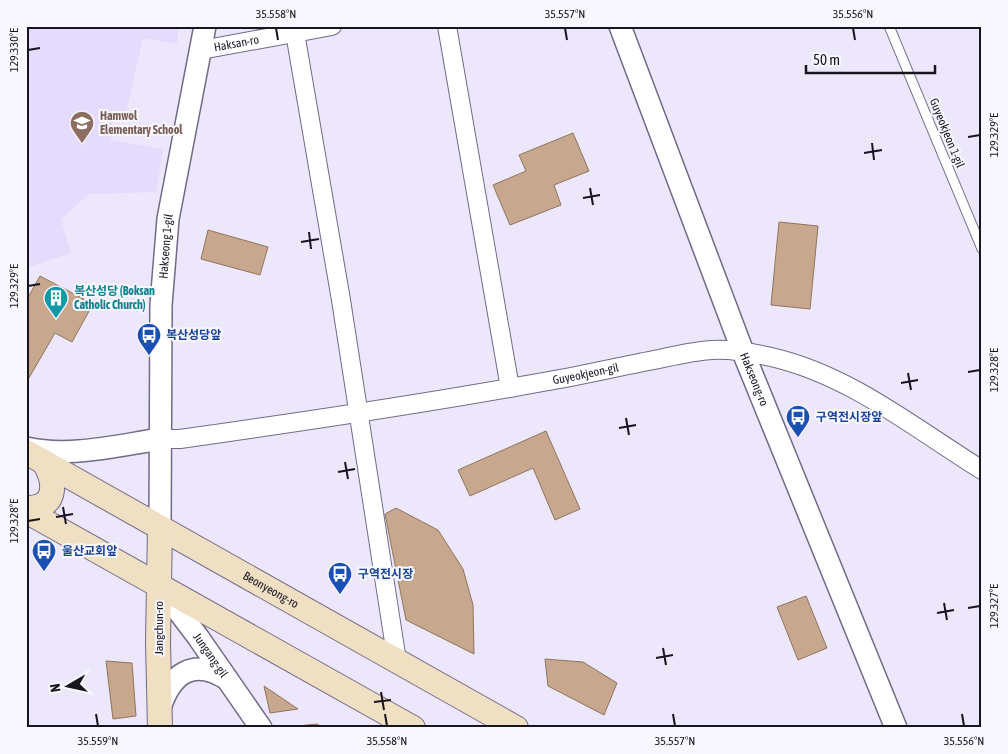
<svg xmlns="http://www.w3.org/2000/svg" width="1008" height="754" font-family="'Asap Condensed','Noto Sans KR',sans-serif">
  <rect width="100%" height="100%" fill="#ede7fc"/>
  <path fill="#e5dbfd" d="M26 26H178L177 44 143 38 126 113 113 111 111 140 163 149 156 192 89 194 61 219 71 253 26 268Z"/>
  <g fill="#c7a88e" stroke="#90745d">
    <path d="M573 133 589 171 554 185 561 205 510 225 493 185 526 171 519 155Z"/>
    <path d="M779 222 818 226 810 309 771 305Z"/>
    <path d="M208 230 268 247 260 275 201 259Z"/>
    <path d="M40 276 93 304 72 342 55 333 26 383V301Z"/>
    <path d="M546 431 580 509 555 520 533 468 470 496 458 470Z"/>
    <path d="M396 508 438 530 463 569 473 605 474 654 406 620 385 514Z"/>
    <path d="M806 596 827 648 798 660 777 607Z"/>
    <path d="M545 659 583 662 617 683 604 715 548 686Z"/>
    <path d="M106 661 132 663 136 716 113 719Z"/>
    <path d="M264 686 298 709 270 713Z"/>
    <path d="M317 724 324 728 288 727Z"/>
  </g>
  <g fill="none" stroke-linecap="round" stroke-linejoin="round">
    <defs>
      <path id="service" d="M889 26 982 249"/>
      <g id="minor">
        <path d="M447 26 510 388"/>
        <path d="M295 33 341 300 397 661"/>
        <path id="s1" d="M201 50 332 26"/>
        <path id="s2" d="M162 439H180C301 422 422 404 543 382 580 376 617 367 654 360 673 356 693 351 713 350 732 349 753 353 771 357 850 375 914 428 982 470"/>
      </g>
      <g id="tertiary">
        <path id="s3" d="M620 26 743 352 896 728"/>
        <path d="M26 448C71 458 118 445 162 439"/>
        <path id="s4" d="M160 528 161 305 168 219 205 26"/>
        <path id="s5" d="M160 587 198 637 261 728"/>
        <path d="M160 708C171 674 193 657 227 679"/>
      </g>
      <g id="secondary">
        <path id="s6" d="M26 452 516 728"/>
        <path d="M26 508C58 509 56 482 44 462"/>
        <path d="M26 511 413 728"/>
        <path d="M160 528 158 642 160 728"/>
      </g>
    </defs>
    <use href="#service" stroke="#736988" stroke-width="11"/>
    <use href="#minor" stroke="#736988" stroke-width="20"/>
    <use href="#tertiary" stroke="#736988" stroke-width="24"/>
    <use href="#secondary" stroke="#736988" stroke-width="26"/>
    <use href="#service" stroke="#fff" stroke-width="9"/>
    <use href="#minor" stroke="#fff" stroke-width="18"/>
    <use href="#tertiary" stroke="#fff" stroke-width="21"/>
    <use href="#secondary" stroke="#efe0c4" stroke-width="24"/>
  </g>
  <path fill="none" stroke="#181420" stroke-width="2" d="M276 28 278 40M565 28 567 40M853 28 855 40M28 50 40 48M968 137 980 135M872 143 874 160M864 153 882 150M590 188 593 205M583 198 600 195M309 232 311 249M301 242 319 239M28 286 40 284M968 372 980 370M908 373 911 390M901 383 918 380M626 418 629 435M619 428 636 425M345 462 348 479M338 472 355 469M63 507 66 524M56 517 73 514M28 521 40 519M944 603 947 620M968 608 980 606M937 613 954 610M663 648 666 665M656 658 673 655M381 692 384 710M374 702 391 700M96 714 98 726M385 714 387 726M673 714 675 726M962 714 964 726"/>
  <defs>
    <symbol id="school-pin" viewBox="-11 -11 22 30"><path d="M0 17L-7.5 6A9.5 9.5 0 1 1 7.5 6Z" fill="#8d6e63" stroke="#f9f7fe"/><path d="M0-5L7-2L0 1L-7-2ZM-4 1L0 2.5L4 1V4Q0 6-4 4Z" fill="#fff"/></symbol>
    <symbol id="building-pin" viewBox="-11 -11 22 30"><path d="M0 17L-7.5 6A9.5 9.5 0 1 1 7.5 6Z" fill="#0f9aa8" stroke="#f9f7fe"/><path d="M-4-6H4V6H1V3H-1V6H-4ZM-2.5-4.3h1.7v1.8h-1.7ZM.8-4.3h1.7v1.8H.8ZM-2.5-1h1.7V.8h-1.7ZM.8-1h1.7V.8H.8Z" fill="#fff"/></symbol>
    <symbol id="bus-pin" viewBox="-11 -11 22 30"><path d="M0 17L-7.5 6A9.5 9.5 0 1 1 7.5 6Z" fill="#1a4fb4" stroke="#f9f7fe"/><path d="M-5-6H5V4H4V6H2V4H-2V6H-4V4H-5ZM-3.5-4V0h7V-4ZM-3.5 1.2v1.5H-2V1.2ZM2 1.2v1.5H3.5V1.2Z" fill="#fff"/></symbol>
  </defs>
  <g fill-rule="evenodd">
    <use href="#school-pin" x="68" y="109" width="28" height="38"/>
    <use href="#building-pin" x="42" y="284" width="28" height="38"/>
    <use href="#bus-pin" x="135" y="321" width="28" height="38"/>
    <use href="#bus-pin" x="784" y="403" width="28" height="38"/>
    <use href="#bus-pin" x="30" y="537" width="28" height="38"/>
    <use href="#bus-pin" x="326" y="560" width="28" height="38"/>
  </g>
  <g text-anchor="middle" stroke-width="4" stroke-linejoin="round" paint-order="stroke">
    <g font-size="12" fill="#181420" stroke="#f9f7fe">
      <text dy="4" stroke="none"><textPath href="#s1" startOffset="36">Haksan-ro</textPath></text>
      <text transform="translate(947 133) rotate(68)" y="4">Guyeokjeon 1-gil</text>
      <text dy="4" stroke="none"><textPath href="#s4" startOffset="282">Hakseong 1-gil</textPath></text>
      <text dy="4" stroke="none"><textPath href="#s2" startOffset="429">Guyeokjeon-gil</textPath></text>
      <text dy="4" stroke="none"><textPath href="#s3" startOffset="378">Hakseong-ro</textPath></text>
      <text dy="4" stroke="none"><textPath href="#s6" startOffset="281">Beonyeong-ro</textPath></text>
      <text transform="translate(159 628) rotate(-90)" y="4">Jangchun-ro</text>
      <text dy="4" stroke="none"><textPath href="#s5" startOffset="85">Jungang-gil</textPath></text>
    </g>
    <g font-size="12" font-weight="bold" fill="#785e54" stroke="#f9f7fe" text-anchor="start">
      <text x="100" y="120">Hamwol<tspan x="100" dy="14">Elementary School</tspan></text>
    </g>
    <g font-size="12" font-weight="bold" fill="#0d838f" stroke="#f9f7fe" text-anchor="start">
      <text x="74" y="295">복산성당 (Boksan<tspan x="74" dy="14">Catholic Church)</tspan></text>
    </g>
    <g font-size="12" font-weight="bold" fill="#164399" stroke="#f9f7fe" text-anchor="start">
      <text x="166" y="339">복산성당앞</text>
      <text x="816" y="421">구역전시장앞</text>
      <text x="62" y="555">울산교회앞</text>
      <text x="358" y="578">구역전시장</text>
    </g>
  </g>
  <rect width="1008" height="754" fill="none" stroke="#f9f7fe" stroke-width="55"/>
  <g transform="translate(68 686) rotate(261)" stroke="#f9f7fe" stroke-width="4" paint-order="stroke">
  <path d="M0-4L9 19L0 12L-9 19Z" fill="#181420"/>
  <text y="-8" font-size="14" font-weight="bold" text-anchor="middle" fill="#181420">N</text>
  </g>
  <path d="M806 65v8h129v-8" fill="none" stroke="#181420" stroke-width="2.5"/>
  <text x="813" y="65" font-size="15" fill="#181420" stroke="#f9f7fe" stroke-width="4" paint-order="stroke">50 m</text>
  <rect x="28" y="28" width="952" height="698" fill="none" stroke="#181420" stroke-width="2"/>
  <g font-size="12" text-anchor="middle" fill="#181420">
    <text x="276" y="18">35.558°N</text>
    <text x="565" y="18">35.557°N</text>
    <text x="853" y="18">35.556°N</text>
    <text transform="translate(14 50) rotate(-90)" y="4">129.330°E</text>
    <text transform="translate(994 135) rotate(-90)" y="4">129.329°E</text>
    <text transform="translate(14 286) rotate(-90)" y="4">129.329°E</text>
    <text transform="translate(994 370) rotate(-90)" y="4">129.328°E</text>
    <text transform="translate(14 521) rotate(-90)" y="4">129.328°E</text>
    <text transform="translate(994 606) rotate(-90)" y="4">129.327°E</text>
    <text x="98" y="745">35.559°N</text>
    <text x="387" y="745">35.558°N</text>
    <text x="675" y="745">35.557°N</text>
    <text x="964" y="745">35.556°N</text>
  </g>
</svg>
